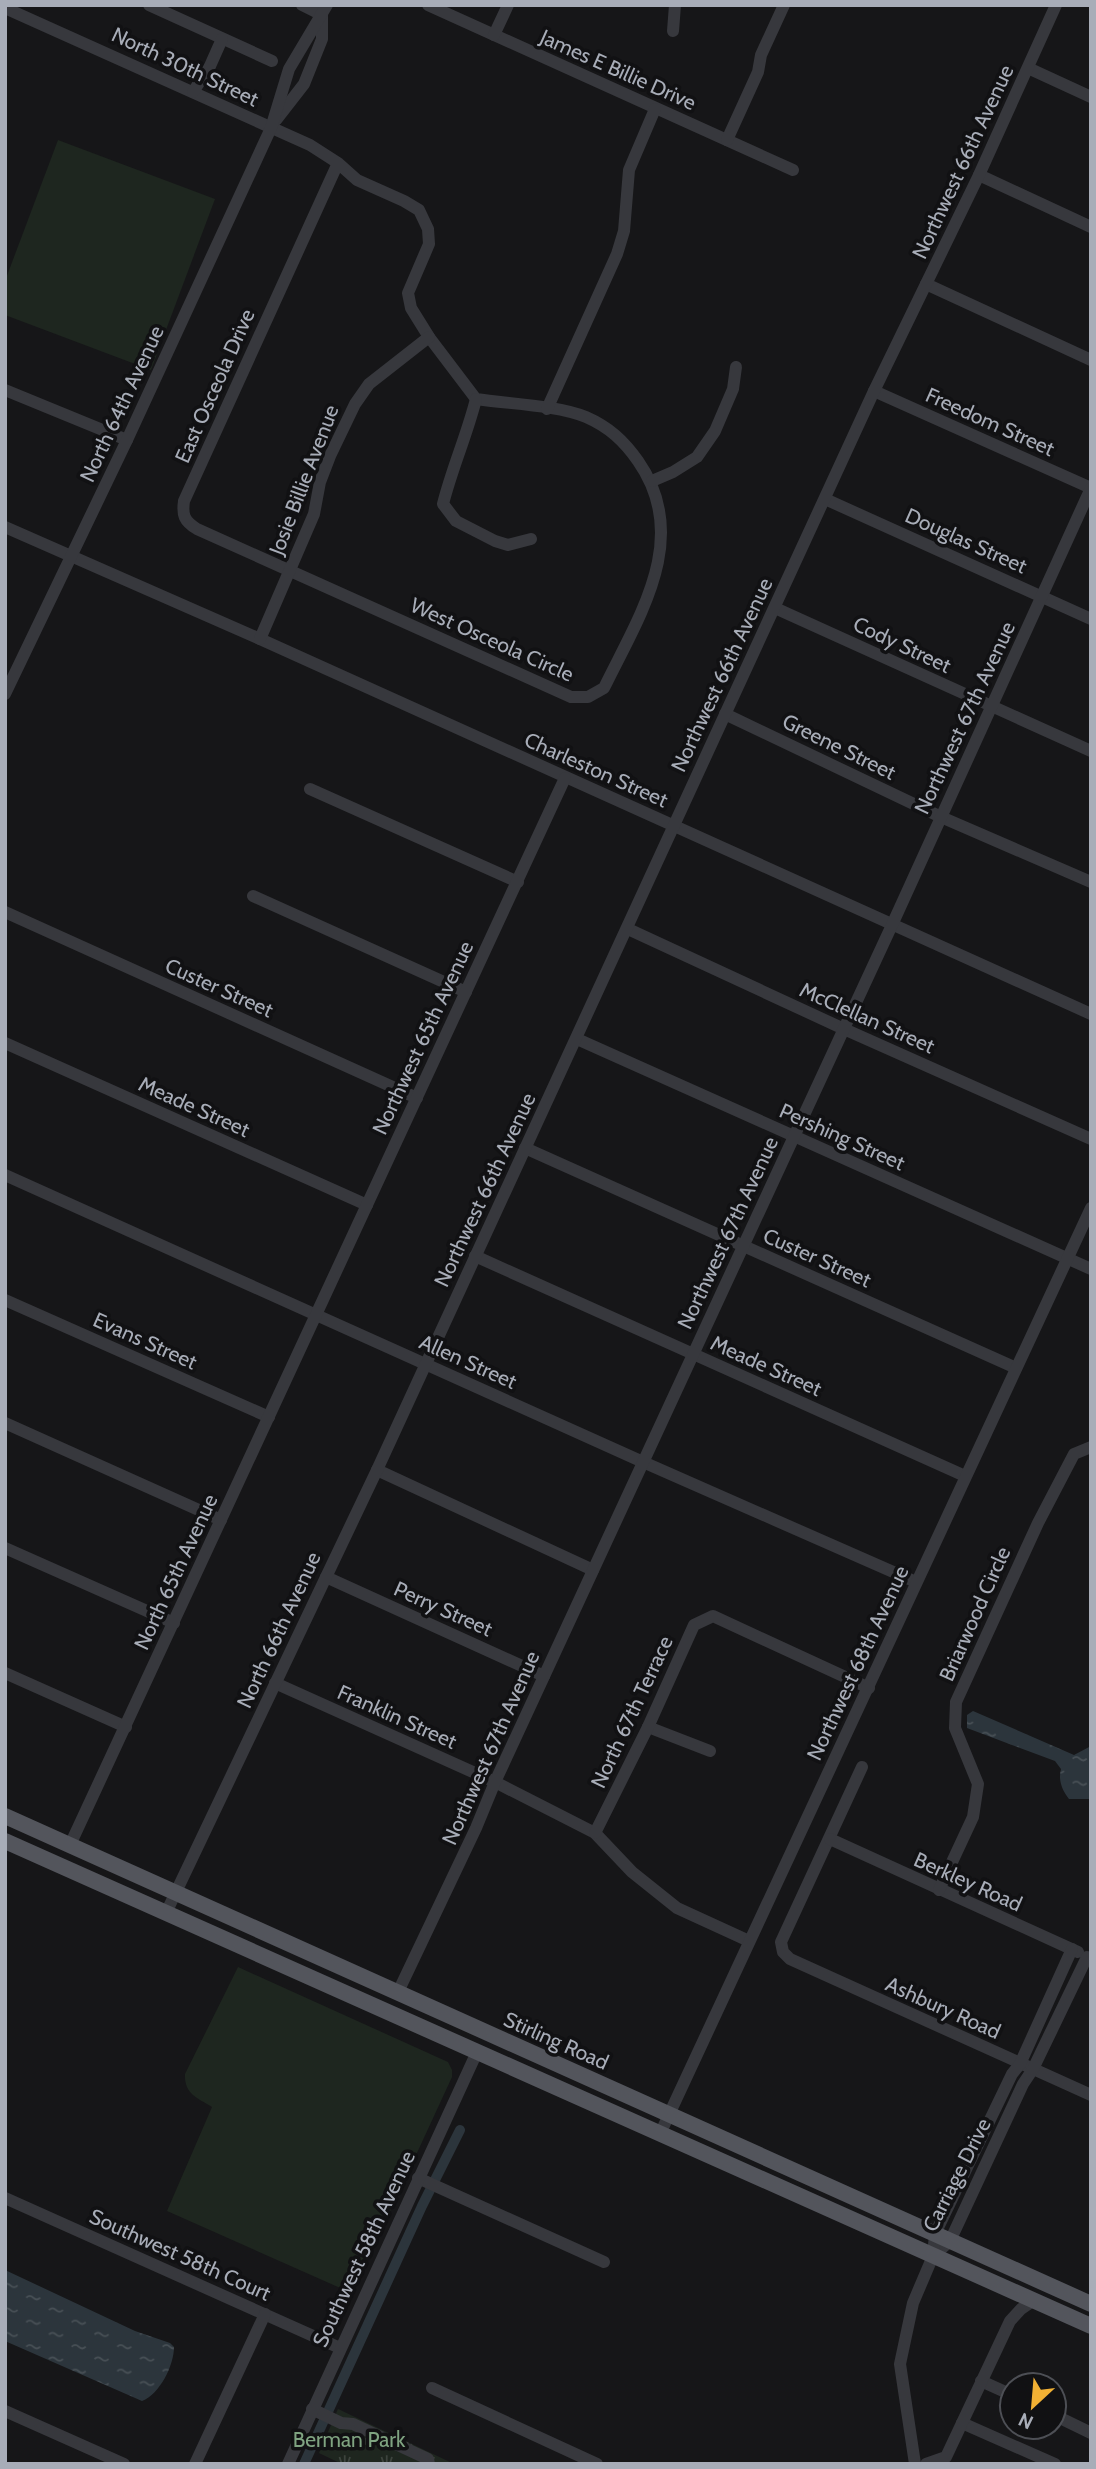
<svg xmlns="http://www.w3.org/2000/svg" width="1096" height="2469" font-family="Cabin,sans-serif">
  <defs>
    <pattern id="park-tufts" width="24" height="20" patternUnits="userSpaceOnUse" patternTransform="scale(1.75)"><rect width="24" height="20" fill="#1e261f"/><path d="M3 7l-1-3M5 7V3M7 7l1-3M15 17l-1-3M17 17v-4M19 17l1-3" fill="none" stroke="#3c433d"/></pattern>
    <pattern id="water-ripples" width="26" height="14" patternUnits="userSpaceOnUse" patternTransform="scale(1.75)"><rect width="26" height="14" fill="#2c353c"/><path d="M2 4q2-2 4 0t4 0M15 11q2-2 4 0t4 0" fill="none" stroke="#485056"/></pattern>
  </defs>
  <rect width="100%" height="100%" fill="#161618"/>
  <g fill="#1e261f">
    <path d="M58 140 215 199 151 370 5 315V281Z"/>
    <path d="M238 1967 448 2062 452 2070V2077L357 2283 347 2291 167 2211 212 2107C197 2098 184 2094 185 2074Z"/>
  </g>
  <path fill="url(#park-tufts)" d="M338 2409 454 2464H342L319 2453Z"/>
  <g fill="url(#water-ripples)">
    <path d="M973 1711 1074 1755 1091 1746V1799H1069C1062 1790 1058 1780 1061 1769L1055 1761 967 1728V1715Z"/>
    <path d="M5 2270 135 2331 170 2343 174 2347C174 2365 160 2394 142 2401L5 2341Z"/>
  </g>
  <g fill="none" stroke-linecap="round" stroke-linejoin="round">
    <path stroke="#2c353c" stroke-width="10" d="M304 2464 422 2206 460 2130"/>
    <g stroke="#37383d" stroke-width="12">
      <path d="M149 5 272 61"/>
      <path d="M302 5 322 15"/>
      <path d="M428 5 793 170"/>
      <path d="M5 8 310 145 338 163 357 180 404 201 419 210 428 229 429 244 408 293 411 308 429 337 476 399C508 404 557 405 586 417 609 427 624 441 638 461 692 538 639 616 604 688L588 697H571L197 529C184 521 182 515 184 501L338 163"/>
      <path d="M673 31 675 5"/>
      <path d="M494 35 508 5"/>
      <path d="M1028 68 1091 97"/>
      <path d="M193 92 210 66 222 39"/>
      <path d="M276 120 304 84 322 39V15"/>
      <path d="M727 140 758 72 761 55 784 5"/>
      <path d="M979 175 1091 227"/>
      <path d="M926 284 1091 360"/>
      <path d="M5 390 127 440"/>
      <path d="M874 391 1091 488"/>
      <path d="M476 399C467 435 452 468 443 504L456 521 495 541 508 545 531 539"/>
      <path d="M547 409 617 254 624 231 629 170 655 109"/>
      <path d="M652 481 673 472 697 457 715 431 733 389 736 367"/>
      <path d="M825 499 1091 619"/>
      <path d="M5 527 260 639 1091 1014"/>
      <path d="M775 608 1091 751"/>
      <path d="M260 639 314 514 320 482 330 456 355 404 369 384 429 337"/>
      <path d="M5 694 127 440 271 128 289 69 327 5"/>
      <path d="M725 714 941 817 1091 882"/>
      <path d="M310 789 518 882"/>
      <path d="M253 896 466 992"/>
      <path d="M5 912 417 1098"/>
      <path d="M628 929 844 1029 1091 1139"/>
      <path d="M577 1039 1091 1269"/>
      <path d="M5 1043 367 1205"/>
      <path d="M525 1148 1016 1368"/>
      <path d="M5 1175 643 1462 916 1582"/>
      <path d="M475 1256 965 1476"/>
      <path d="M5 1300 269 1417"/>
      <path d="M5 1423 221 1520"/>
      <path d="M377 1470 593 1570"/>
      <path d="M5 1548 174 1623"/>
      <path d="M326 1577 544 1676"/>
      <path d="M5 1673 126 1727"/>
      <path d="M275 1683 495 1782 595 1833 632 1872 677 1908 749 1941"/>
      <path d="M648 1727 710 1751"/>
      <path d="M862 1767 781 1942 783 1952 790 1959 1091 2095"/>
      <path d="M595 1833 648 1727 694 1625 713 1616 869 1688"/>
      <path d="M830 1839 1078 1952"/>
      <path d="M70 1845 565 778"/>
      <path d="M939 1890 973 1817 978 1784 955 1728 956 1702 1038 1523 1074 1454 1091 1447"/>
      <path d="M166 1913 377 1470 874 391 979 175 1056 5"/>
      <path d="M398 1992 476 1828 495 1782 892 925 1091 488"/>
      <path d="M660 2134 1091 1208"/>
      <path d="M418 2178 604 2262"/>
      <path d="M5 2198 340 2348"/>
      <path d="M933 2256 950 2241 1023 2084 1033 2069 1087 1957"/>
      <path d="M981 2381 1012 2395"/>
      <path d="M432 2388 597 2464"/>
      <path d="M312 2409 341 2423 353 2424 428 2459 429 2464"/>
      <path d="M5 2411 124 2464"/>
      <path d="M1054 2415 1091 2433"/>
      <path d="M962 2423 1055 2464"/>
      <path d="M195 2464 265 2314"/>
      <path d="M288 2464 477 2052"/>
      <path d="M915 2464 900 2364 913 2303 933 2256 935 2234 1012 2074 1020 2064 1072 1949"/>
      <path d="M926 2464 946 2457 1010 2321 1021 2309 1034 2300"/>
    </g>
    <g stroke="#53555c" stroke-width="16">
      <path d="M5 1816 1091 2304"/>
      <path d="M5 1841 1091 2326"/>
    </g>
  </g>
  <g text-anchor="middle" stroke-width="7" stroke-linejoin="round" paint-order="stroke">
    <g font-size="21" fill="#a8adb8" stroke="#111113">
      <text transform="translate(185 67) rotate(25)" y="7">North 30th Street</text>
      <text transform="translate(618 70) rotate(24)" y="7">James E Billie Drive</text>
      <text transform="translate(963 162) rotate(-65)" y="7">Northwest 66th Avenue</text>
      <text transform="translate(215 386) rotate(-66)" y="7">East Osceola Drive</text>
      <text transform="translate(122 404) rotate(-65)" y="7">North 64th Avenue</text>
      <text transform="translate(990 422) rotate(24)" y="7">Freedom Street</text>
      <text transform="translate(304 480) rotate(-69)" y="7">Josie Billie Avenue</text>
      <text transform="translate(966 541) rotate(24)" y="7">Douglas Street</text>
      <text transform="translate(492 640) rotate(24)" y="7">West Osceola Circle</text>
      <text transform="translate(902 645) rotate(25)" y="7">Cody Street</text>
      <text transform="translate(722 675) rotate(-65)" y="7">Northwest 66th Avenue</text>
      <text transform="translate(965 718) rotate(-65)" y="7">Northwest 67th Avenue</text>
      <text transform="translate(839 747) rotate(26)" y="7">Greene Street</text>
      <text transform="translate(596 770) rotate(24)" y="7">Charleston Street</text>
      <text transform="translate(219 988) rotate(24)" y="7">Custer Street</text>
      <text transform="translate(867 1018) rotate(24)" y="7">McClellan Street</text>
      <text transform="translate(423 1038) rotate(-65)" y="7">Northwest 65th Avenue</text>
      <text transform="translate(194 1107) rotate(24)" y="7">Meade Street</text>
      <text transform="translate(842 1137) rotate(24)" y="7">Pershing Street</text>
      <text transform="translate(485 1190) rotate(-65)" y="7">Northwest 66th Avenue</text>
      <text transform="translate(728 1233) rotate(-65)" y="7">Northwest 67th Avenue</text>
      <text transform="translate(817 1258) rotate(24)" y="7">Custer Street</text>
      <text transform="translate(145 1341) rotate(24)" y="7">Evans Street</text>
      <text transform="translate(468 1362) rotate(24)" y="7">Allen Street</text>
      <text transform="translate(766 1366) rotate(24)" y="7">Meade Street</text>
      <text transform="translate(176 1572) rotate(-65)" y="7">North 65th Avenue</text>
      <text transform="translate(443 1609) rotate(24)" y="7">Perry Street</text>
      <text transform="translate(975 1614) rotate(-66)" y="7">Briarwood Circle</text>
      <text transform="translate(279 1630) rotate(-65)" y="7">North 66th Avenue</text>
      <text transform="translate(858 1663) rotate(-65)" y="7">Northwest 68th Avenue</text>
      <text transform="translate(632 1712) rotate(-65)" y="7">North 67th Terrace</text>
      <text transform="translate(397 1717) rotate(24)" y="7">Franklin Street</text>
      <text transform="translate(491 1748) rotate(-66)" y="7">Northwest 67th Avenue</text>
      <text transform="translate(968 1882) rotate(24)" y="7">Berkley Road</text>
      <text transform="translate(943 2008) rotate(24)" y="7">Ashbury Road</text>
      <text transform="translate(556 2041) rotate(24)" y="7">Stirling Road</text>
      <text transform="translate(957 2175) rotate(-63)" y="7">Carriage Drive</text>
      <text transform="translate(364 2249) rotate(-65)" y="7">Southwest 58th Avenue</text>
      <text transform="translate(180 2255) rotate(24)" y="7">Southwest 58th Court</text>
    </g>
    <g font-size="21" fill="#7fa381" stroke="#111113">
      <text x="349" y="2447">Berman Park</text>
    </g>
  </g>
  <rect width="1096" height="2469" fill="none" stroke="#a8adb8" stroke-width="14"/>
  <g transform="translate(1033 2406) rotate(206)"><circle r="33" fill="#111113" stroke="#4d4f55" stroke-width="2"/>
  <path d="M0-5L12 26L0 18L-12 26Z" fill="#f2b134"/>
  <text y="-10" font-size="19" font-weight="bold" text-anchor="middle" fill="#a8adb8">N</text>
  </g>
</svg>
